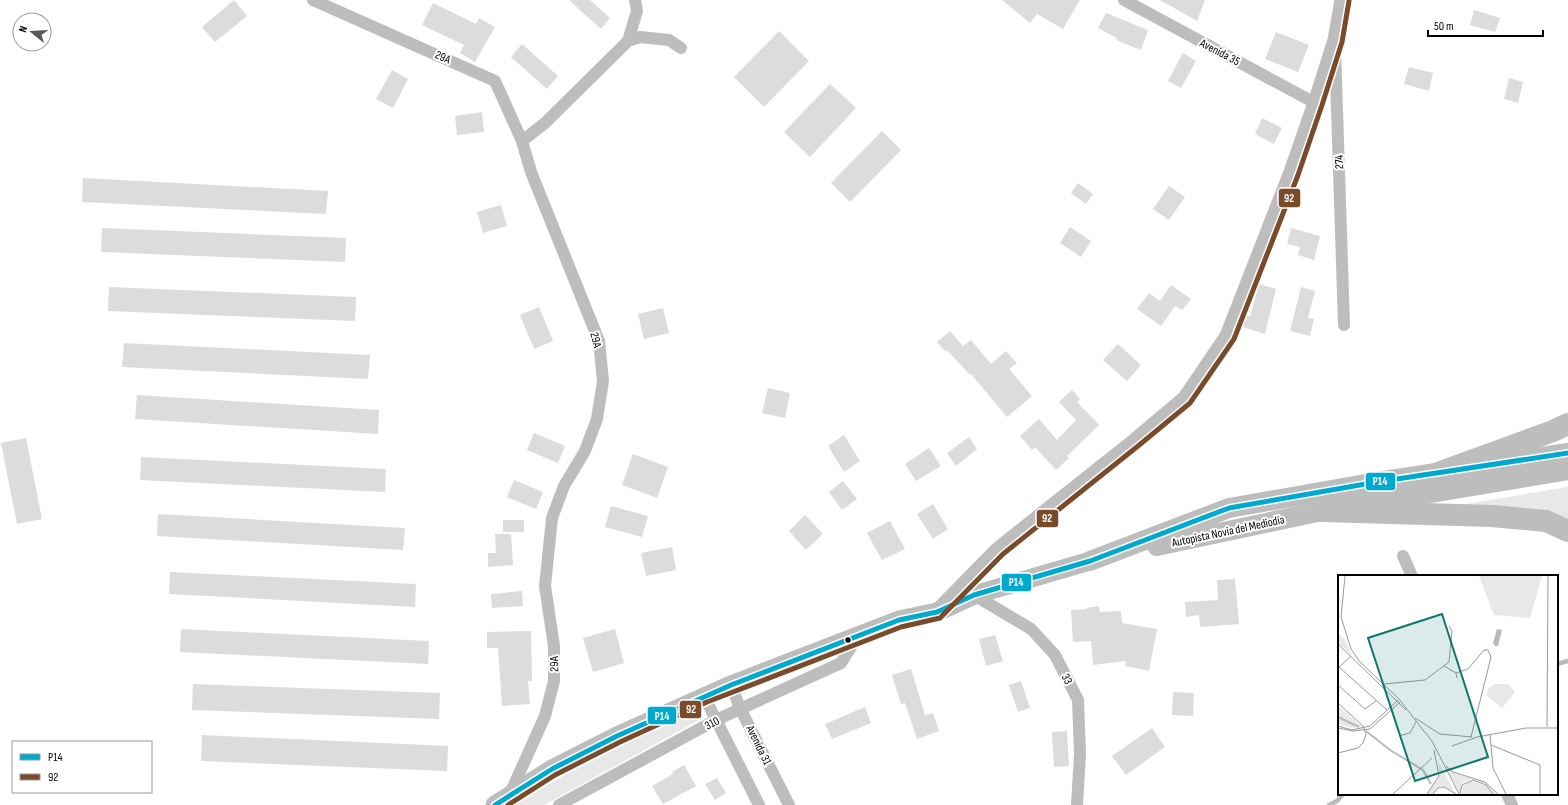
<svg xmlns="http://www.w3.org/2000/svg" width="1568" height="805" font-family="'Sofia Sans Condensed',sans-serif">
  <rect width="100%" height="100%" fill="#fff"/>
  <g fill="#e8e8e8">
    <path d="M1568 487V522L1448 507Z"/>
    <path d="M698 707 703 714 701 719 544 805H514L565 775Z"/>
  </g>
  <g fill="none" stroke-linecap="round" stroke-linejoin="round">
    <g stroke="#bababa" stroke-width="4.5">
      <path d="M1557 664 1568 661"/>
      <path d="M1329 805 1337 801 1343 794"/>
    </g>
  </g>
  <g fill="#dcdcdc">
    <path d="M234 0 247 16 215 42 202 27Z"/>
    <path d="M569 0H590L610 18 601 29Z"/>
    <path d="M1002 0H1080L1063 29 1037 14 1030 23Z"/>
    <path d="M1160 0H1205L1197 21Z"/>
    <path d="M433 3 476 24 479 18 495 27 475 62 460 53 464 45 422 25Z"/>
    <path d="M1474 10 1500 18 1495 32 1470 25Z"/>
    <path d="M1106 13 1148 30 1141 50 1116 40 1117 38 1098 28Z"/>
    <path d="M779 31 809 61 764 107 734 77Z"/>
    <path d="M1276 32 1309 45 1298 72 1265 59Z"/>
    <path d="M522 44 558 76 547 89 511 57Z"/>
    <path d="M1183 53 1196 61 1181 88 1168 81Z"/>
    <path d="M1409 67 1433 73 1429 91 1404 84Z"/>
    <path d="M392 70 408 79 393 108 376 99Z"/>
    <path d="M1509 78 1523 82 1518 103 1504 99Z"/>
    <path d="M830 84 856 108 810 157 784 132Z"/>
    <path d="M482 112 484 132 457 135 455 116Z"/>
    <path d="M1262 118 1282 128 1274 144 1255 134Z"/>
    <path d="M882 131 901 150 850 202 831 183Z"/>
    <path d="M83 178 328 191 326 214 82 202Z"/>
    <path d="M1078 183 1093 194 1086 204 1071 193Z"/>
    <path d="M1169 186 1185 197 1169 220 1153 209Z"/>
    <path d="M501 205 507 226 483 233 477 212Z"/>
    <path d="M1070 227 1091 241 1081 257 1060 243Z"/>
    <path d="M102 228 346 238 345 262 101 252Z"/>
    <path d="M1291 228 1320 236 1314 260 1298 255 1300 247 1287 244Z"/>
    <path d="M1259 284 1276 289 1265 334 1243 327 1246 315 1250 317Z"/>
    <path d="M1171 285 1191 299 1182 310 1175 306 1161 326 1137 309 1149 293 1160 301Z"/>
    <path d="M109 287 356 297 355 321 108 311Z"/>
    <path d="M1301 287 1315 291 1308 318 1314 319 1310 336 1290 331Z"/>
    <path d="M539 307 553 341 534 349 520 315Z"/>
    <path d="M663 308 669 333 644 339 638 314Z"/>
    <path d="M950 331 963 346 971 340 991 364 1006 351 1017 363 1009 369 1032 396 1007 417 971 374 970 375 947 350 946 352 937 342Z"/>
    <path d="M124 343 370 355 368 379 122 367Z"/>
    <path d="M1118 344 1141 365 1127 381 1103 360Z"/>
    <path d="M768 388 790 393 785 418 762 413Z"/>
    <path d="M1072 390 1080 399 1077 402 1099 425 1067 456 1069 458 1056 470 1035 447 1032 450 1020 436 1039 419 1057 440 1076 420 1059 402Z"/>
    <path d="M137 395 379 410 378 434 135 419Z"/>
    <path d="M534 433 565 446 558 463 527 450Z"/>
    <path d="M844 435 860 461 844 472 828 446Z"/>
    <path d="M969 437 977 449 956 466 947 453Z"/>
    <path d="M26 438 42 519 17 524 1 443Z"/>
    <path d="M929 448 941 466 916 481 905 464Z"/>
    <path d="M633 454 668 467 657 498 622 485Z"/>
    <path d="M141 457 386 469 385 492 140 480Z"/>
    <path d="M514 480 543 492 536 509 507 497Z"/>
    <path d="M843 481 857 499 842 510 829 492Z"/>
    <path d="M933 504 948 529 933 539 917 514Z"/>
    <path d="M611 506 648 516 642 537 605 527Z"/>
    <path d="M158 514 405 528 403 550 157 536Z"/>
    <path d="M805 515 823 534 806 550 789 531Z"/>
    <rect x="503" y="520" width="21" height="12"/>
    <path d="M890 521 905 549 882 560 867 533Z"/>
    <path d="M495 534H511L513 565 488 567V553H496Z"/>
    <path d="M672 547 676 570 646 576 641 553Z"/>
    <path d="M170 572 416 584 415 607 169 594Z"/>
    <path d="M1235 579 1239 624 1200 627 1199 615 1186 617 1185 602 1218 600 1217 580Z"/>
    <path d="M522 591 523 606 492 608 491 594Z"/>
    <path d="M1099 606 1100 612 1121 611 1122 623 1157 629 1149 671 1125 666 1126 661 1093 665 1091 641 1073 642 1071 610 1087 609V608Z"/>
    <path d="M181 629 429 641 428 664 180 652Z"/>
    <path d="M615 629 624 663 593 672 583 638Z"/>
    <path d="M531 631 532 681H528L530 704 502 706 498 648H487V632Z"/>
    <path d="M995 635 1003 661 986 666 979 639Z"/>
    <path d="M911 669 925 715 933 713 939 731 917 739 905 703 901 704 892 675Z"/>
    <path d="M1021 681 1030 708 1018 712 1009 685Z"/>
    <path d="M193 684 440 693 439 719 192 710Z"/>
    <path d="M1173 692 1194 693 1193 716 1172 715Z"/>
    <path d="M865 707 871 723 832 739 825 724Z"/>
    <path d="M1152 728 1165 747 1126 775 1112 756Z"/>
    <path d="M1067 731 1069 766 1054 767 1052 732Z"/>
    <path d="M202 735 448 746 447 771 201 761Z"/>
    <path d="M684 765 696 786 663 804 652 786 673 774 672 772Z"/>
    <path d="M717 778 726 793 715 800 705 784Z"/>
  </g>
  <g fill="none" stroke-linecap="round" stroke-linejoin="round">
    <g stroke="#bdbdbd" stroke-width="12">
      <path d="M313 0 495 81 522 141 531 172 599 341 603 381 597 419 585 451 564 486 552 518 545 586 554 646V681L545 716 509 796"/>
      <path d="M1124 0 1315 103"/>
      <path d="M628 41 637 11 635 0"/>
      <path d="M1335 48 1344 325"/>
      <path d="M522 141 545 123 628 41 640 37 669 40 681 48"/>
      <path d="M1403 556 1412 576"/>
      <path d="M974 595 1031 629 1055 655 1078 700 1080 754 1077 805"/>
      <path d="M731 685 740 708 789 805"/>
      <path d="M704 696 759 805"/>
      <path d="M1507 794 1512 805"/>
      <path d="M559 805 716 720 841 663 857 637"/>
    </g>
    <path stroke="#bdbdbd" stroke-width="15" d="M941 607 998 549 1134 441 1185 398 1227 336 1291 172 1315 103 1335 40 1342 0"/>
    <path stroke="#bdbdbd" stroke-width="19" d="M495 805 552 769 617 736 731 685 899 620 937 612 974 595 1090 561"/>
    <g stroke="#bdbdbd" stroke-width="20">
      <path d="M1157 546 1322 511 1568 470"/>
      <path d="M1090 561 1229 508 1377 482 1568 453"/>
    </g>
    <g stroke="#bdbdbd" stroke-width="22">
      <path d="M1435 474 1553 431 1568 424"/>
      <path d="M1322 511 1492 516 1546 521 1568 531"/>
    </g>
    <defs>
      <path id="bus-1" d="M495 805 552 769 617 736 731 685 899 620 937 612 974 595 1090 561 1229 508 1377 482 1568 453"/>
      <path id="bus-2" d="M508 805 555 775 620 742 707 702 901 627 940 618 1003 554 1138 446 1190 403 1234 339 1298 175 1322 105 1342 42 1349 1"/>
    </defs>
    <use href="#bus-1" stroke="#fff" stroke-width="8"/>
    <use href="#bus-2" stroke="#fff" stroke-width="8"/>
    <use href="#bus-1" stroke="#00a9ce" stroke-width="5"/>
    <use href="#bus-2" stroke="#7a4b2a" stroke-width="5"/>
  </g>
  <circle fill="#000" stroke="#fff" stroke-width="1.5" cx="848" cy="640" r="3.5"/>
  <g text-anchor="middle" stroke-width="4" stroke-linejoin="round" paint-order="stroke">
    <g font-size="12" fill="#000" stroke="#fff">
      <text transform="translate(1220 52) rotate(28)" y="4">Avenida 35</text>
      <text transform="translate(443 57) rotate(24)" y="4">29A</text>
      <text transform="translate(1339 162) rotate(-92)" y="4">274</text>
      <text transform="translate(596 340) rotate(75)" y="4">29A</text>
      <text transform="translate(1228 531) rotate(-12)" y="4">Autopista Novia del Mediodía</text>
      <text transform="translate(554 664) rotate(-91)" y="4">29A</text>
      <text transform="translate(1067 679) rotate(63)" y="4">33</text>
      <text transform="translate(712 723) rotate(-27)" y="4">310</text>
      <text transform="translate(759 745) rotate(64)" y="4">Avenida 31</text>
    </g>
  </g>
  <g transform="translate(1338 575)">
    <rect width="220" height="220" fill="#fff"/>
    <path d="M141 1H204L192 43 156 40ZM0 59 6 63 14 80 0 68ZM156 109H170L177 117 164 133 149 121 150 114ZM0 130 23 151 15 153 0 149ZM100 186 116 216 103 211 94 219H89L102 201ZM108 192 121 200 144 206 153 212 158 219H155L146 209 134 204 125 207 122 219ZM133 206 148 211 154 219H123L125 211Z" fill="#e8e8e8"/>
    <path d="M159 54 164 55 160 71H157L155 68Z" fill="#bababa"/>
    <path fill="none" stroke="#bababa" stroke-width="2" d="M0 142 21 152M28 156 52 175 85 195 93 209"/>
    <path fill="none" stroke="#999" stroke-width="1" d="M7 1 3 42 13 74 22 87 61 124 85 155M0 69 68 135M106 91 118 98 119 103M1 92 49 135M0 93 13 81M118 98 130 94 146 75H150L153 82 133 162M46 109 87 105 111 87 114 56 111 51M0 110 27 134 38 126M0 128 25 151 28 159 25 168 20 173 0 178M77 143 102 159 134 162M0 151 14 155 32 151 60 125M209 152 210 1M0 153 15 156 32 154 62 127M85 155 94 166 121 219M152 160 155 193 168 219M61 161 72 158 78 147M153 170 202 190V219M114 171 139 162 188 153H220M108 191 115 197 147 207 160 219M55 219 94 183M89 219 101 201 96 175M95 219 100 213 106 212 118 219M122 219 124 210 135 205 148 210 155 219"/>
    <path fill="#0f766e" fill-opacity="0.15" stroke="#0f766e" stroke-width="2" d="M104 39 150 182 77 206 30 63Z"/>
    <rect width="220" height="220" fill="none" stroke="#000" stroke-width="2"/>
  </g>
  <g stroke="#fff" stroke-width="1.5">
    <rect x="1278" y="188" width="23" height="20" rx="4" fill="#7a4b2a"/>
    <rect x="1365" y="472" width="31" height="19" rx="4" fill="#00a9ce"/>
    <rect x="1036" y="509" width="23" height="19" rx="4" fill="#7a4b2a"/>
    <rect x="1001" y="573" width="31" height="19" rx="4" fill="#00a9ce"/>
    <rect x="679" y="700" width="23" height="19" rx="4" fill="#7a4b2a"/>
    <rect x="647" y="706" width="30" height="19" rx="4" fill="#00a9ce"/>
  </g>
  <g font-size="11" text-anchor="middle" font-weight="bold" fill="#fff">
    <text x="1289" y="202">92</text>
    <text x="1380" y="485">P14</text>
    <text x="1047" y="522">92</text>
    <text x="1016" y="586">P14</text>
    <text x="691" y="713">92</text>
    <text x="662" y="720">P14</text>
  </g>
  <rect x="12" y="741" width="140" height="52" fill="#ffffff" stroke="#999999"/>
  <rect x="20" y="754" width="20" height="6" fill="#00a9ce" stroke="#999999"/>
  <text x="48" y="761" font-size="12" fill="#000000">P14</text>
  <rect x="20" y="774" width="20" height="6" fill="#7a4b2a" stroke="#999999"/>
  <text x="48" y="781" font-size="12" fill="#000000">92</text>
  <g transform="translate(32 32) rotate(288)"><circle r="19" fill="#ffffff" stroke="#999999"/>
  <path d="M0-3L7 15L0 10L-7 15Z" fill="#595959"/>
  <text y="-6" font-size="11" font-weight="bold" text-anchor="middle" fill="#000000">N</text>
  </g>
  <path d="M1428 30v6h115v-6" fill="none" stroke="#000000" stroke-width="2"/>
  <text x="1434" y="30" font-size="12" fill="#000000" stroke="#ffffff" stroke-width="3" paint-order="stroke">50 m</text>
</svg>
